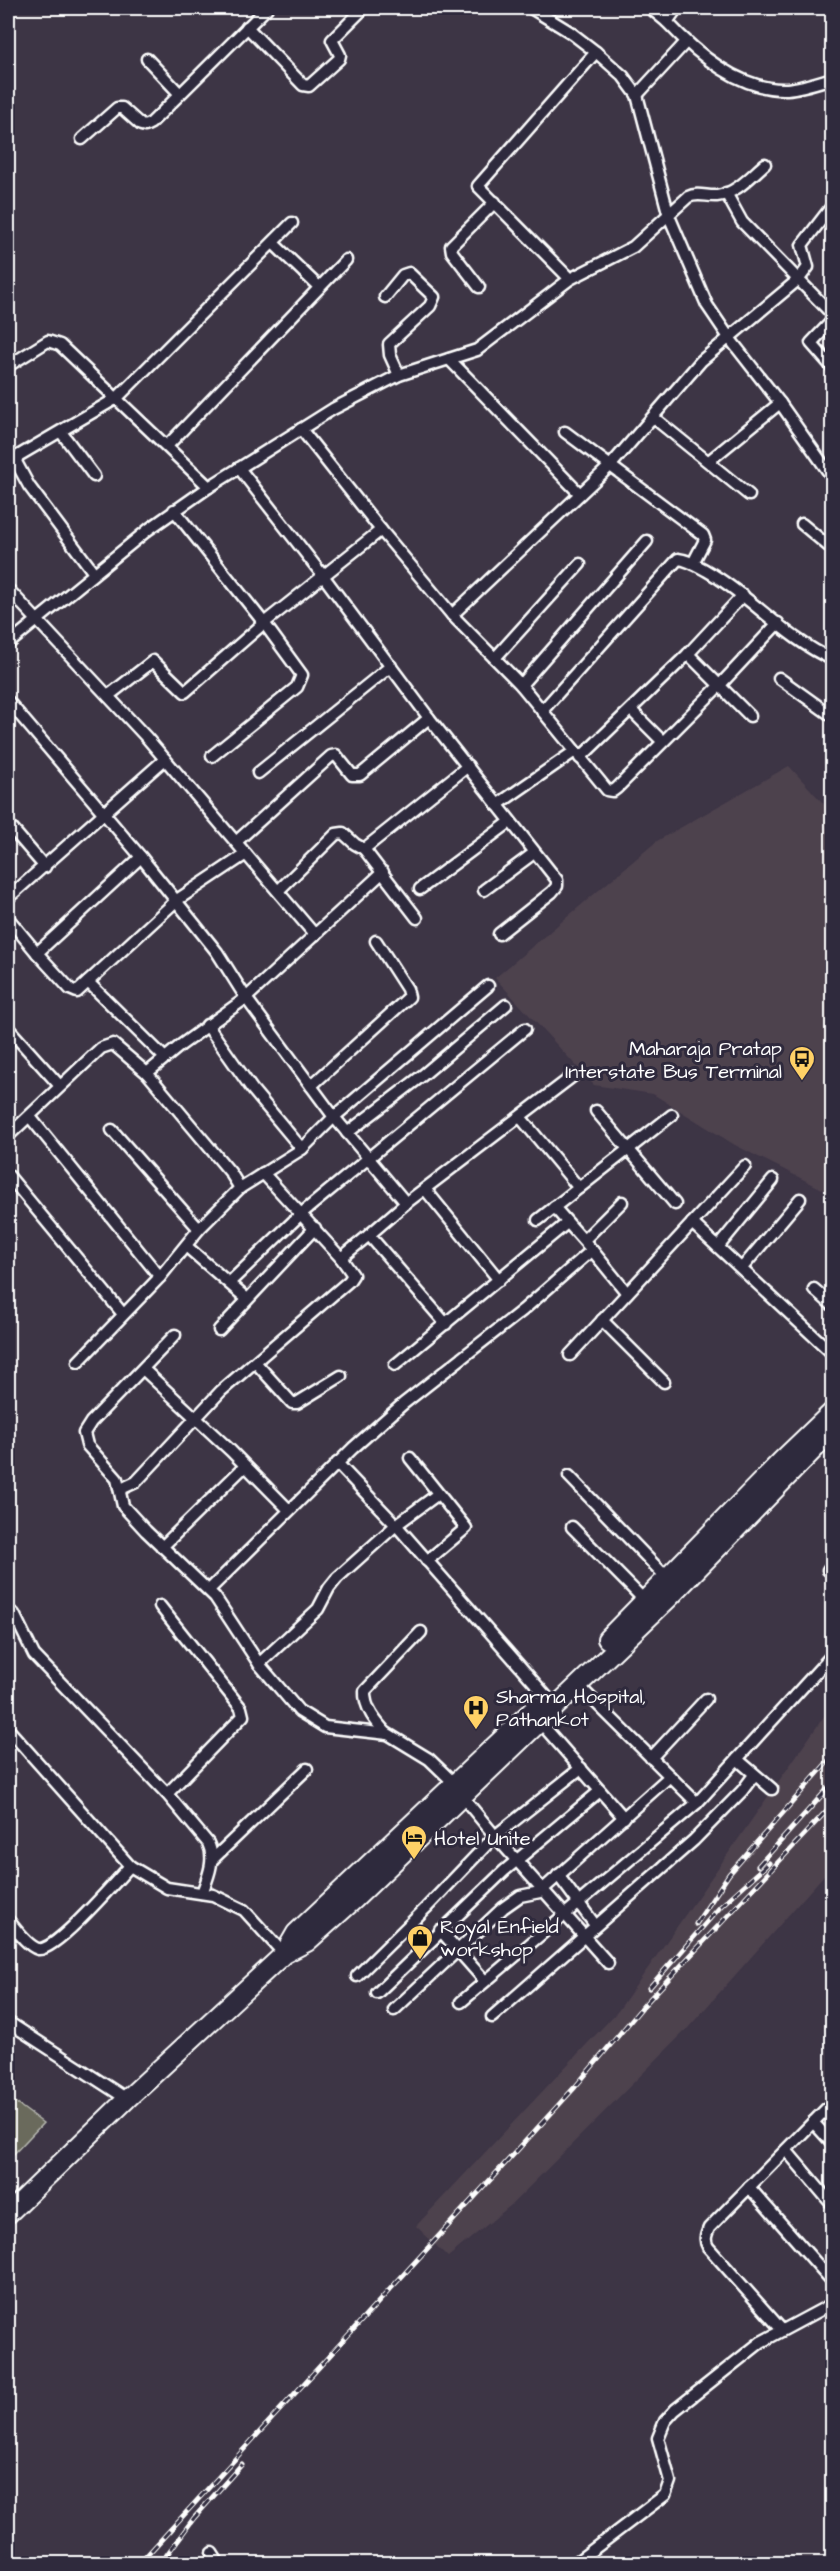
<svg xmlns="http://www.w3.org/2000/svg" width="840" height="2571" font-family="'Architects Daughter',sans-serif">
  <rect width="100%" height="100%" fill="#3d3545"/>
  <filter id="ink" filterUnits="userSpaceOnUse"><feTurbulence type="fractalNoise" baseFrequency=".0167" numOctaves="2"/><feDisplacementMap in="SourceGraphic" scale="12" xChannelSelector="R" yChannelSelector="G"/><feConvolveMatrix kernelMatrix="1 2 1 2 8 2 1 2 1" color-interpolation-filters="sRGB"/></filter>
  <g filter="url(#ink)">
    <g fill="#4e424e">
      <path d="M789 766 832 813V1194L735 1145 653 1094 594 1085 495 978 657 841Z"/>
      <path d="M832 1705V1866L688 2028 511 2205 448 2257 416 2226 618 2011Z"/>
    </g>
    <path fill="#6a6b5c" stroke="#b4b5ae" stroke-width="1.5" d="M8 2097 43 2123 8 2160Z"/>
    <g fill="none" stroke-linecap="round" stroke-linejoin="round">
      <defs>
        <g id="street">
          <path d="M531 8 570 32 596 52 623 76 637 95 669 216 707 305 730 339 780 403 832 477"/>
          <path d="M650 8 667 22"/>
          <path d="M677 8 667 22C697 54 740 91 787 89 801 88 819 82 832 78"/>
          <path d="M247 27 303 85 309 86 339 59 340 55 332 40 364 8"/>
          <path d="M147 59 179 93"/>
          <path d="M637 95 686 42"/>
          <path d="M82 139 117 108H122L141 125 145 126 151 123 267 8"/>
          <path d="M726 193 742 222 832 314"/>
          <path d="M273 243 319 287"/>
          <path d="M570 279 478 186 596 52"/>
          <path d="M479 287 452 252 451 246 495 202"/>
          <path d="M385 297 403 275 409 273 434 297 430 306 389 344 390 355 399 375"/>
          <path d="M832 321 811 343 832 367"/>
          <path d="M449 359 580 494"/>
          <path d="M8 366 48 341 60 345 209 487"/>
          <path d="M654 418 749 495"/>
          <path d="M301 429 381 530 452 615 521 685 607 790 613 791 617 788 719 686 778 623"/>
          <path d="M61 432 94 476"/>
          <path d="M565 432 703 535 705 540 693 563"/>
          <path d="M167 446 346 260"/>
          <path d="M709 461 780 403"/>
          <path d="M239 468 324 577 429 718 557 880V886L552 892 499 934"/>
          <path d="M174 510 264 623 302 675 297 687 212 756"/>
          <path d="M802 524 832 549"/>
          <path d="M94 573 29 486 16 462 18 456 117 398 292 223"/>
          <path d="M8 589 147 738 315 935"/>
          <path d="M452 615 611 465 701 361 799 279 808 267 802 245 832 206"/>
          <path d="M8 644 149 529 209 487 333 409 399 375 477 350 570 279 633 247 688 197C698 192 707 197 717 196 736 194 752 175 765 164"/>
          <path d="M688 654 750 716"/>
          <path d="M496 657 580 564"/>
          <path d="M779 678 832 716"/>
          <path d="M521 685 647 541"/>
          <path d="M108 696 153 661 185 692 264 623 381 530"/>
          <path d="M8 701 141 857 37 953 8 918"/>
          <path d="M631 710 662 741"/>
          <path d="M542 711 678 559C689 560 698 566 707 571 751 596 786 639 832 659"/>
          <path d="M580 758 688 654 743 595"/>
          <path d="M258 773 391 666"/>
          <path d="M497 805 575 751"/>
          <path d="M8 824 45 867"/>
          <path d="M236 842 331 756 336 755 352 775H360L429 718"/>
          <path d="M364 849 417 918"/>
          <path d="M141 857 217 952 246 998 334 1117 406 1203"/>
          <path d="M420 889 510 822"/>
          <path d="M484 890 534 853"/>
          <path d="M278 891 336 834 343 833 355 844 364 849 468 766"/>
          <path d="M8 898 165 759"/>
          <path d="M37 953 70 989 77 992 177 900 246 854"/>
          <path d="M88 982 165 1058"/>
          <path d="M207 1025 252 1089 302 1149"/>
          <path d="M8 1028 60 1086"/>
          <path d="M147 1073 181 1045 246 998 383 872"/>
          <path d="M311 1086 409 997 407 989 376 941"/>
          <path d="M596 1111 675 1204"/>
          <path d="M30 1117 160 1277"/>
          <path d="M521 1118 579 1188"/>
          <path d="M112 1130 199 1229"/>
          <path d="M347 1133 423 1075 506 1005"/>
          <path d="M8 1136 101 1048 113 1044 147 1073 230 1172 240 1188"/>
          <path d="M263 1173 341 1258 369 1235"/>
          <path d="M8 1175 123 1314"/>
          <path d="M425 1189 499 1280"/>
          <path d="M538 1220 672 1115"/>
          <path d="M692 1223 832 1353"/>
          <path d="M584 1240 622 1202"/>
          <path d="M186 1246 247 1299"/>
          <path d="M718 1247 773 1180"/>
          <path d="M592 1250 627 1293"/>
          <path d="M742 1268 800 1199"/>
          <path d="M230 1282 302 1213 525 1029"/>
          <path d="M814 1289 832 1305"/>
          <path d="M602 1320 664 1382"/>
          <path d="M446 1324 369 1235 406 1203 573 1076"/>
          <path d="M219 1330 315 1228"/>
          <path d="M175 1335 91 1422 84 1433 87 1445 117 1479 123 1506 146 1531 215 1597 259 1664 299 1711 325 1727 388 1734 429 1759 455 1784 462 1796 495 1836 608 1963"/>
          <path d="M570 1355 745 1166"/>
          <path d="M78 1362 160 1277 199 1229 240 1188 302 1149 334 1117 488 986"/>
          <path d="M256 1363 292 1403H297L341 1376"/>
          <path d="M395 1365 567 1223"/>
          <path d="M143 1369 231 1451 289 1510"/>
          <path d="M410 1458 466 1528 427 1561"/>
          <path d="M337 1463 396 1525 547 1697"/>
          <path d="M569 1476 667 1578"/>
          <path d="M121 1489 136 1482 221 1391 349 1281 353 1275 341 1258"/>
          <path d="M572 1527 646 1602"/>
          <path d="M162 1547 245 1466"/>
          <path d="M828 1570 832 1565"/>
          <path d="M209 1590 353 1448 403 1404 523 1310 592 1250 554 1207"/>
          <path d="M160 1606 241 1708 243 1716 167 1794"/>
          <path d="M8 1611 14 1614 34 1655 167 1794 208 1843C216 1859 208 1877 202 1893"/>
          <path d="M259 1664 318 1609 329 1588 337 1578 396 1525 438 1494"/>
          <path d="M577 1684 697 1803"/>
          <path d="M539 1721 624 1818"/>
          <path d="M8 1729 130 1866 167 1888 213 1895 244 1910 284 1954"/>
          <path d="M387 1734C376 1722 364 1708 365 1691L421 1632"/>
          <path d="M651 1758 706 1699"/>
          <path d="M737 1759 772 1789"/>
          <path d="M212 1860 307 1769"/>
          <path d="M558 1875 595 1925"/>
          <path d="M8 1920C15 1928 27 1946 38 1949 54 1953 117 1880 130 1866"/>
          <path d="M440 1930 485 1981"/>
          <path d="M357 1976 426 1908 495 1836 581 1768"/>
          <path d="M377 1993 504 1871 600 1791"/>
          <path d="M461 2002 697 1803 832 1655"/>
          <path d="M394 2010 503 1908 520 1896 540 1892 670 1776"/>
          <path d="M492 2017 694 1840 742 1791 754 1775"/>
          <path d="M8 2022 127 2099"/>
          <path d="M813 2122 832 2143"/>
          <path d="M786 2150 830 2202"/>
          <path d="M749 2187 832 2281"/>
          <path d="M782 2330 708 2247C704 2240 706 2235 709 2228L832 2103"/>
          <path d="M212 2553 219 2564"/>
          <path d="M574 2564 665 2495 670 2481 658 2438 665 2421 675 2410 761 2342 832 2304"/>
        </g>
        <g id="primary">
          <path d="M607 1639 781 1461 832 1412"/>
          <path d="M285 1952 296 1933 537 1706"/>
          <path d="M8 2214 127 2099 284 1954 307 1942 355 1899 669 1598 832 1431"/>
        </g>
      </defs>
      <use href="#street" stroke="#fff" stroke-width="15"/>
      <use href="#primary" stroke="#fff" stroke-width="22"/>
      <use href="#street" stroke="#2f2a3d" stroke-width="10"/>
      <use href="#primary" stroke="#2f2a3d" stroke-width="18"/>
      <defs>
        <g id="rail">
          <path d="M758 1866 832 1784"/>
          <path d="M696 1924 729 1874 832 1757"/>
          <path d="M649 1988 721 1906 769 1863"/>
          <path d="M139 2564 575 2087 644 2005 832 1805"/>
          <path d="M160 2564 194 2518 242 2464"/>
        </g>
      </defs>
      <use href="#rail" stroke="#fff" stroke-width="5"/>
      <use href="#rail" stroke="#2f2a3d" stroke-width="3" stroke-dasharray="9" stroke-linecap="butt"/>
    </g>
  </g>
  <defs>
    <symbol id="bus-pin" viewBox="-11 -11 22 30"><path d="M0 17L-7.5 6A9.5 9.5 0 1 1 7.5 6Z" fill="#ffd166" stroke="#2f2a3d"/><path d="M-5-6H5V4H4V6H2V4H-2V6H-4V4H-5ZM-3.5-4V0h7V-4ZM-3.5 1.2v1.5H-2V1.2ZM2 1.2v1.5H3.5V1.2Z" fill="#111"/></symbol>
    <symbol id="hospital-pin" viewBox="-11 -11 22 30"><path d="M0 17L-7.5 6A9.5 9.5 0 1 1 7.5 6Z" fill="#ffd166" stroke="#2f2a3d"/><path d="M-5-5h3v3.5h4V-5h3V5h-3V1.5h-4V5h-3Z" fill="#111"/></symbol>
    <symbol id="hotel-pin" viewBox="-11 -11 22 30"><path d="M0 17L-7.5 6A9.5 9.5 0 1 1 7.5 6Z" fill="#ffd166" stroke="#2f2a3d"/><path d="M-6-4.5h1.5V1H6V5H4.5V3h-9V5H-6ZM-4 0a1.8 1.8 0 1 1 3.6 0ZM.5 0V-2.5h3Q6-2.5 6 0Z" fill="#111"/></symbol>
    <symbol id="shop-pin" viewBox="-11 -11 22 30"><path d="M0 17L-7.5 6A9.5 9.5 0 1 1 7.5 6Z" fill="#ffd166" stroke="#2f2a3d"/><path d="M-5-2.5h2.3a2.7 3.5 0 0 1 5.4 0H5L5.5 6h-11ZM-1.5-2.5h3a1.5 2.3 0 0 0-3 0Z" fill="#111"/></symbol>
  </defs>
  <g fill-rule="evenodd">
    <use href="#bus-pin" x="787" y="1044" width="30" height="40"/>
    <use href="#hospital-pin" x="461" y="1693" width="30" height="40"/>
    <use href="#hotel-pin" x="399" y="1823" width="30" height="40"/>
    <use href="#shop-pin" x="405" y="1923" width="30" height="40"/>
  </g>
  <g text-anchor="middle" stroke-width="6" stroke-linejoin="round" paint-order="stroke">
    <g font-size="20" fill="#fff" stroke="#2f2a3d" text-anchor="start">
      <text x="782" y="1055" text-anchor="end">Maharaja Pratap<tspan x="782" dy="23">Interstate Bus Terminal</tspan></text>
      <text x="496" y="1703">Sharma Hospital,<tspan x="496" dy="23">Pathankot</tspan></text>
      <text x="434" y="1845">Hotel Unite</text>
      <text x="440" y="1933">Royal Enfield<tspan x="440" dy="23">workshop</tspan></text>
    </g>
  </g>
  <rect width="840" height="2571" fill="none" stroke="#2f2a3d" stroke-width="30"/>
  <rect x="15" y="15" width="810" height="2541" fill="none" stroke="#fff" stroke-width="2" filter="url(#ink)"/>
</svg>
